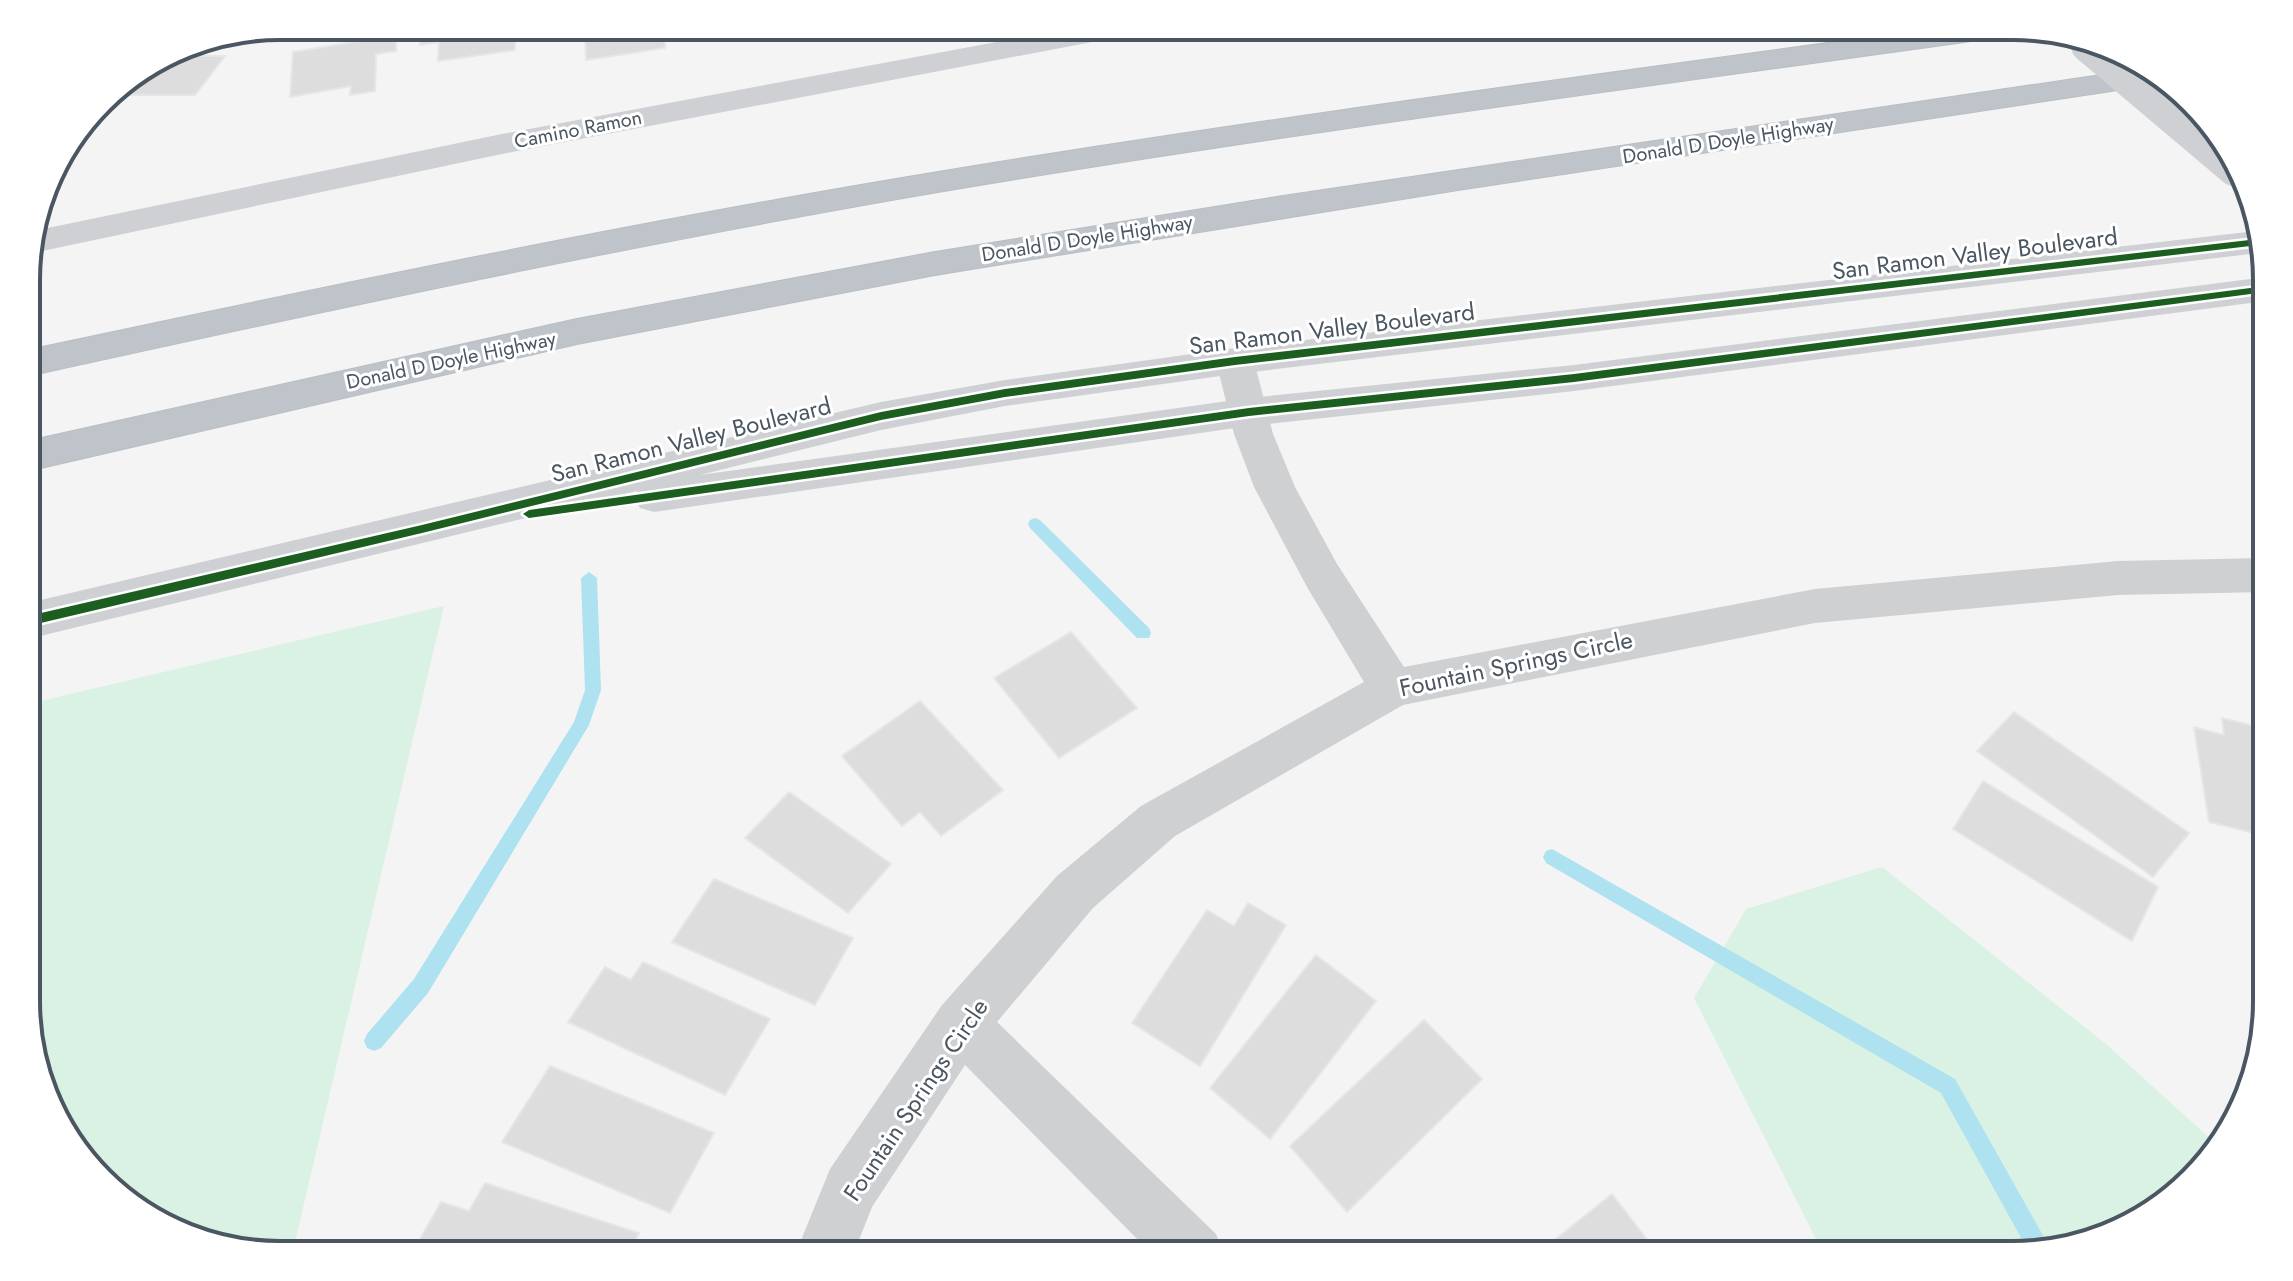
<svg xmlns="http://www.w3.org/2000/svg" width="2293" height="1281" font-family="Jost,sans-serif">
  <rect width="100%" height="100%" fill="#f4f4f4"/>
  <g fill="#d9f2e3">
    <path d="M444 606 292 1255H280L154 1221 69 1142 28 1034V704Z"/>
    <path d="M1882 867 2106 1044 2216 1144 2140 1221 2029 1254 1824 1255 1694 998 1746 909Z"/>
  </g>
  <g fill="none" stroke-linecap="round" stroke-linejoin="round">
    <g fill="#aee2f0" fill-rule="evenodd">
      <path d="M1035 518 1040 520 1149 628 1151 633 1149 638H1137L1030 528 1028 524 1030 520Z"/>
      <path d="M589 572 597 578 601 690 589 725 428 993 381 1048 374 1051 367 1048 364 1041 367 1034 414 979 574 722 585 690 581 578Z"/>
      <path d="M1552 849 1955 1079 2050 1248 2030 1254 1941 1093 1546 863 1543 857 1546 851Z"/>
    </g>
  </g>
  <g fill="#ddddde" stroke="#e5e6e7" stroke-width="2">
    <path d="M422 26H515V50L438 61 439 42 420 45Z"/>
    <path d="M585 26H664L665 48 586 60Z"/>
    <path d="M396 35V51L376 54 375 91 350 95 351 86 290 97 293 52Z"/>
    <path d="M175 50 173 56H225L195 95H118L134 76Z"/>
    <path d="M1071 632 1137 708 1059 758 994 678Z"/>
    <path d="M920 701 1003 790 941 836 920 812 902 826 842 756Z"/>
    <path d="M2014 712 2189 833 2153 877 1977 751Z"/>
    <path d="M2222 718 2266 729V836L2209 822 2194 727 2224 735Z"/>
    <path d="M1983 781 2158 887 2132 941 1953 829Z"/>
    <path d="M789 792 891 864 848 913 745 838Z"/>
    <path d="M714 879 853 938 815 1005 672 942Z"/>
    <path d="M1248 903 1286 925 1200 1066 1132 1023 1207 910 1234 926Z"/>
    <path d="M1316 955 1376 1001 1270 1139 1210 1088Z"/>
    <path d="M643 962 770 1019 725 1095 568 1022 605 967 631 980Z"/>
    <path d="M1424 1020 1482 1079 1347 1212 1290 1146Z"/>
    <path d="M550 1066 714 1133 670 1213 502 1142Z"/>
    <path d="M485 1183 639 1233 628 1255H411L441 1202 469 1211Z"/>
    <path d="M1612 1194 1659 1255H1536Z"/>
  </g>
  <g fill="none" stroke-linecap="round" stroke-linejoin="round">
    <defs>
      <g id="highway">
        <path d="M1951 26H2013L2026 29 2014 35C1653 86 1291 132 932 193 629 245 328 310 28 376V350C329 286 629 223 932 173 1271 117 1611 73 1951 26Z"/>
        <path d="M2148 68 2164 83 1458 190 935 275 577 344 28 471V441L577 319 935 252 1283 196Z"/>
      </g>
    </defs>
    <use href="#highway" stroke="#b9bec3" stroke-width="2"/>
    <path fill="#ced0d2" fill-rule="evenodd" d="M1235 348 1248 352 1254 361 1273 434 1295 487 1337 564 1404 667 1815 589 2118 561 2266 558V592L2118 595 1815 623 1403 705 1175 836 1093 908 997 1022 1216 1234 1224 1255H1153L965 1065 872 1207 853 1255H795L830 1169 942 1005 1057 876 1141 806 1364 682 1307 587 1254 487 1234 434 1216 361 1222 352Z"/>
    <g fill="#ced0d4" fill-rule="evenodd">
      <path d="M1082 26H1144L1139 32 1129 35 502 154 28 254 33 231 502 134Z"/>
      <path d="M2256 231 2263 252 2259 253 1235 374 1005 406 881 430 700 475 1249 398 1574 365 2266 277V301L1574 391 1249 426 654 512 640 508 634 497 637 491 28 639V603L881 402 1005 380 1235 348Z"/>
    </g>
    <use href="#highway" fill="#bec4c9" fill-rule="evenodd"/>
    <path stroke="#ced0d4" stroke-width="32" d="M2087 46 2234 170"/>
    <defs>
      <g id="cycleway">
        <path d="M2258 239 2259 245 1235 365 1005 397 881 420 422 533 28 626V616L422 525 881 412 1005 389 1235 357Z"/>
        <path d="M2266 286V292L1574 382 1249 416 529 518 523 514 529 510 1249 408 1574 374Z"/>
      </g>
    </defs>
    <use href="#cycleway" stroke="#fff" stroke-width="5"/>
    <use href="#cycleway" fill="#1b5e20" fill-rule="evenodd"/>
  </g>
  <g text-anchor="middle" stroke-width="6" stroke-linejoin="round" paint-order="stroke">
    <g font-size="20" fill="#4a5661" stroke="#fff">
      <text transform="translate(578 129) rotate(-11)" y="7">Camino Ramon</text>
      <text transform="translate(1728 140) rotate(-9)" y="7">Donald D Doyle Highway</text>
      <text transform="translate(1087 238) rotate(-9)" y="7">Donald D Doyle Highway</text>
      <text transform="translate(451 360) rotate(-12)" y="7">Donald D Doyle Highway</text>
    </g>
    <g font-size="24" fill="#4a5661" stroke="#fff">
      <text transform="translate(1975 254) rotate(-7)" y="8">San Ramon Valley Boulevard</text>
      <text transform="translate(1332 329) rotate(-7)" y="8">San Ramon Valley Boulevard</text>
      <text transform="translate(691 440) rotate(-14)" y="8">San Ramon Valley Boulevard</text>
      <text transform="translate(1516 664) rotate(-12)" y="8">Fountain Springs Circle</text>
      <text transform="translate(916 1100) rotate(-56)" y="8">Fountain Springs Circle</text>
    </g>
  </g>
  <path d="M0 0H2293V1281H0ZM280 40H2013A240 240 0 0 1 2253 280V1001A240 240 0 0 1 2013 1241H280A240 240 0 0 1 40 1001V280A240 240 0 0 1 280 40Z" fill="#fff" fill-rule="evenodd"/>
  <path fill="none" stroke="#4a5661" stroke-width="4" d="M280 40H2013A240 240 0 0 1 2253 280V1001A240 240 0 0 1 2013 1241H280A240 240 0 0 1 40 1001V280A240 240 0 0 1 280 40Z"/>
</svg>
